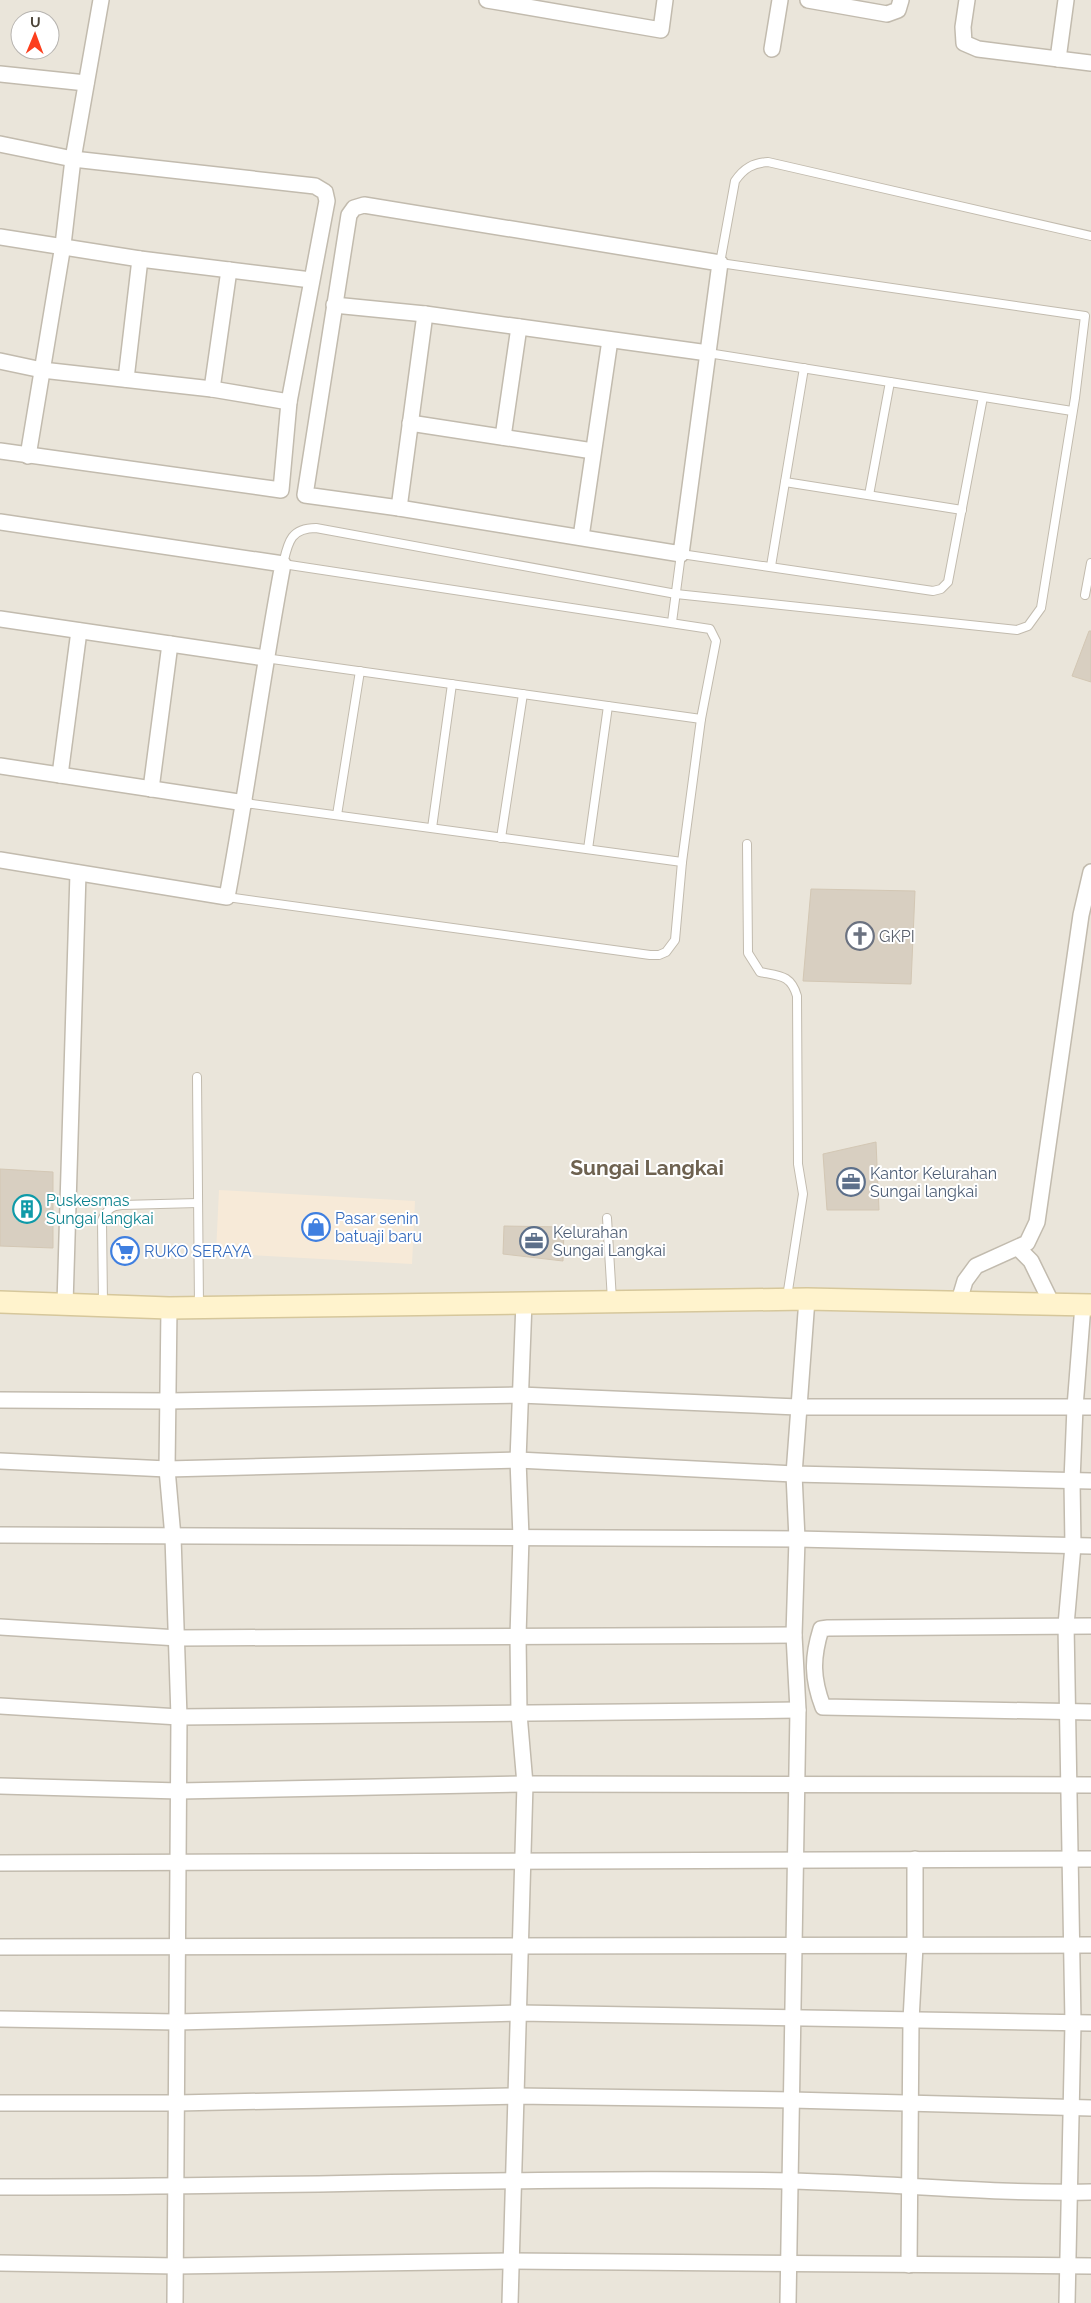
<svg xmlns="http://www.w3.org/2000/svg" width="1091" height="2303" font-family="Raleway,sans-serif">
  <rect width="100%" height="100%" fill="#f6f3ec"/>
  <path fill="#eae5da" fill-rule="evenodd" d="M0 0H1091V2303H0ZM20 20H50V50H20Z"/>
  <path fill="#f7ead8" d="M219 1190 415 1201 412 1264 216 1253Z"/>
  <g fill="#d8cfc1" stroke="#d3c7b4">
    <path d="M1089 631H1091V682L1072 676Z"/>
    <path d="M811 889 915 891 911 984 803 981Z"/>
    <path d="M876 1142 879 1210H827L823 1154Z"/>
    <path d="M0 1169 53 1172V1248L0 1246Z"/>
    <path d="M504 1226 564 1227 563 1261 503 1254Z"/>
  </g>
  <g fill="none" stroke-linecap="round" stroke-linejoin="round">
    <defs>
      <g id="lane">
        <path d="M708 353 1072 411"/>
        <path d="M785 482 962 510"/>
        <path d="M869 495 890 382"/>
        <path d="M771 566 804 368"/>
        <path d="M1085 595 1091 563"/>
        <path d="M672 622 681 554 933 591 941 589 948 582 983 397"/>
        <path d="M265 658 701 719"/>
        <path d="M245 803 682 862"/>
        <path d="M337 815 360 671"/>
        <path d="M432 828 452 684"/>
        <path d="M501 838 523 694"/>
        <path d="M747 844 748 953 760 972C780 976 791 975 797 996L798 1164 803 1194 787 1297"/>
        <path d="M588 849 608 706"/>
        <path d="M227 897 650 955H659L666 952 675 940 682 862 701 719 716 641 710 629 283 564C288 543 290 528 316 528L676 594 1017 630 1028 626 1041 608 1075 398 1085 316 720 263 735 181C744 168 753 163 768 162L1091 236"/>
        <path d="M197 1077 199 1307"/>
        <path d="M607 1218 612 1300"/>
        <path d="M103 1304 102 1220C107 1210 110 1206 122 1205L198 1203"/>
      </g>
      <g id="street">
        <path d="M487 0 661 30 665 0"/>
        <path d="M808 0 887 14 898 10 901 0"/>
        <path d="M967 0 963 27 964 43 978 49 1091 63"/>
        <path d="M772 49 780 0"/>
        <path d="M1058 59 1066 0"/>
        <path d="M0 74 86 83"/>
        <path d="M0 144 73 159 315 186 325 192 327 201 289 402 281 490 0 451"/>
        <path d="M364 205 720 263 681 554 399 508 305 495 349 215 354 208Z"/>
        <path d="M0 237 140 259 311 280"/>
        <path d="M334 305 425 314 708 353"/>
        <path d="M0 361 42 370 212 389 289 402"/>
        <path d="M126 379 140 259"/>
        <path d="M212 389 229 270"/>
        <path d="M410 423 593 451"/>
        <path d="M503 437 519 327"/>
        <path d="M28 456 63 245 73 159 101 0"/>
        <path d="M399 508 425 314"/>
        <path d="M0 522 283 564C262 675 248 786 227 897L0 860"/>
        <path d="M581 537 610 340"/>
        <path d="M0 619 265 658"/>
        <path d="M0 766 245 803"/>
        <path d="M60 775 79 631"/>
        <path d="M151 789 170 644"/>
        <path d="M1018 1248 1031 1261 1052 1304"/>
        <path d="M959 1301 965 1281 976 1266 1027 1243 1037 1222 1081 915 1091 872"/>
        <path d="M65 1304 78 873"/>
        <path d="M169 1308 167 1469 173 1537 179 1717 175 2303"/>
        <path d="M0 1400 169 1401 520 1395 798 1407H1091"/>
        <path d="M0 1461 167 1469 518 1460 794 1474 1091 1481"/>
        <path d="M0 1535 797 1539 1091 1546"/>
        <path d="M1091 1626 828 1628 821 1629C812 1658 812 1678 823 1707L1091 1712"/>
        <path d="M0 1627 178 1638 794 1635"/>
        <path d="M0 1706 179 1717 798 1710"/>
        <path d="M0 1786 179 1791 525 1784 1091 1785"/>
        <path d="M0 1863 1091 1859"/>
        <path d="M0 1947 1091 1945"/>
        <path d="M0 2019 177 2022 519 2013 1091 2023"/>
        <path d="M0 2103H177L516 2096 792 2100 1091 2108"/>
        <path d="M0 2187C263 2188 526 2176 790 2181 890 2183 991 2194 1091 2192"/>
        <path d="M0 2263 176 2266 511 2261 1091 2266"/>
        <path d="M909 2265 911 2020 915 1946V1859"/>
        <path d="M510 2303 525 1784 519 1714 518 1636 521 1537 518 1460 524 1302"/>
        <path d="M788 2303 798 1710 794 1635 797 1539 794 1474 807 1299"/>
        <path d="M1067 2303 1073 2023 1066 1625 1073 1546 1072 1481 1075 1407 1083 1305"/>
      </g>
      <path id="secondary" d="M0 1302 169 1308 807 1299 1091 1305"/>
    </defs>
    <use href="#lane" stroke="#c2bbae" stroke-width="10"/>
    <use href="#street" stroke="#c2bbae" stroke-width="18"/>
    <use href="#secondary" stroke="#d6c79b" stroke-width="24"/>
    <use href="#lane" stroke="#fff" stroke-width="8"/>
    <use href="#street" stroke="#fff" stroke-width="15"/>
    <use href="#secondary" stroke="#fff3cd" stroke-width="21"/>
  </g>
  <defs>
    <symbol id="church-ring" viewBox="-11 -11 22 22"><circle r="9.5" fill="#fff" stroke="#6b7280" stroke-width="1.5"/><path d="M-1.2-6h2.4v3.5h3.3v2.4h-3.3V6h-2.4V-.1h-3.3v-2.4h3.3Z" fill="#6b7280"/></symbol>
    <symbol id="office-ring" viewBox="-11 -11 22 22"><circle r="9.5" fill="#fff" stroke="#5c6f8a" stroke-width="1.5"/><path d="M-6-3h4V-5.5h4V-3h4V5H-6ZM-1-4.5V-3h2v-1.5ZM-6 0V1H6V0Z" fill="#5c6f8a"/></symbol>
    <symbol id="building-ring" viewBox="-11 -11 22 22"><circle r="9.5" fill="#fff" stroke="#0f9aa8" stroke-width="1.5"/><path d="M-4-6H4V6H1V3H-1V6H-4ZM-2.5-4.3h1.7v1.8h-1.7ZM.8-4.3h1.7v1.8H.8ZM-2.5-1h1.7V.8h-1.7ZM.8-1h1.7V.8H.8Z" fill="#0f9aa8"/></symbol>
    <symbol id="shop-ring" viewBox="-11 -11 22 22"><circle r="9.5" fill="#fff" stroke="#3f7fe0" stroke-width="1.5"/><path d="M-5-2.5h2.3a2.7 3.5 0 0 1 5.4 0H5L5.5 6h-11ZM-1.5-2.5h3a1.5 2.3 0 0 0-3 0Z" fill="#3f7fe0"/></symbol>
    <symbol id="supermarket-ring" viewBox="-11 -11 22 22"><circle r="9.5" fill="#fff" stroke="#3f7fe0" stroke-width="1.5"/><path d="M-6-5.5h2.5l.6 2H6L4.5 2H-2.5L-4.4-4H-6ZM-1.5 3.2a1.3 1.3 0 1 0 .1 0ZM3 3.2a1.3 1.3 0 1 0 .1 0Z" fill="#3f7fe0"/></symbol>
  </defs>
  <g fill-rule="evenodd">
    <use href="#church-ring" x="844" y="920" width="32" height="32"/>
    <use href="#office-ring" x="835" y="1166" width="32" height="32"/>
    <use href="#building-ring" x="11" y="1193" width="32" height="32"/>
    <use href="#shop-ring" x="300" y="1211" width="32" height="32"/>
    <use href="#office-ring" x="518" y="1225" width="32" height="32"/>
    <use href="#supermarket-ring" x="109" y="1235" width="32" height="32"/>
  </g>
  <g text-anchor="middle" stroke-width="4" stroke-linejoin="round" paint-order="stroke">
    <g font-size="16" fill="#5b616d" stroke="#fff" text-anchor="start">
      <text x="879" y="942">GKPI</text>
    </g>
    <g font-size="16" fill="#4e5e75" stroke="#fff" text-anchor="start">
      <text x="870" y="1179">Kantor Kelurahan<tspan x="870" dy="18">Sungai langkai</tspan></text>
      <text x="553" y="1238">Kelurahan<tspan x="553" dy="18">Sungai Langkai</tspan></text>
    </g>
    <g font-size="16" fill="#0d838f" stroke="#fff" text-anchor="start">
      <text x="46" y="1206">Puskesmas<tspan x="46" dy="18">Sungai langkai</tspan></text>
    </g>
    <g font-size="16" fill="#366cbe" stroke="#fff" text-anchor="start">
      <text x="335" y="1224">Pasar senin<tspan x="335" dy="18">batuaji baru</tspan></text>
      <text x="144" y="1257">RUKO SERAYA</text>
    </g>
    <g font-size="21" font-weight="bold" fill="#6e6250" stroke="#fff">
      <text x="647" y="1175">Sungai Langkai</text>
    </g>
  </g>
  <g transform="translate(35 35) rotate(1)"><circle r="24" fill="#ffffff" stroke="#b7b4b0"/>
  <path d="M0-4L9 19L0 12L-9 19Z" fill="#fc3f1d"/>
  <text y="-8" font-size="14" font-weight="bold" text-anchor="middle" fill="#4b4439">U</text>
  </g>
</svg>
